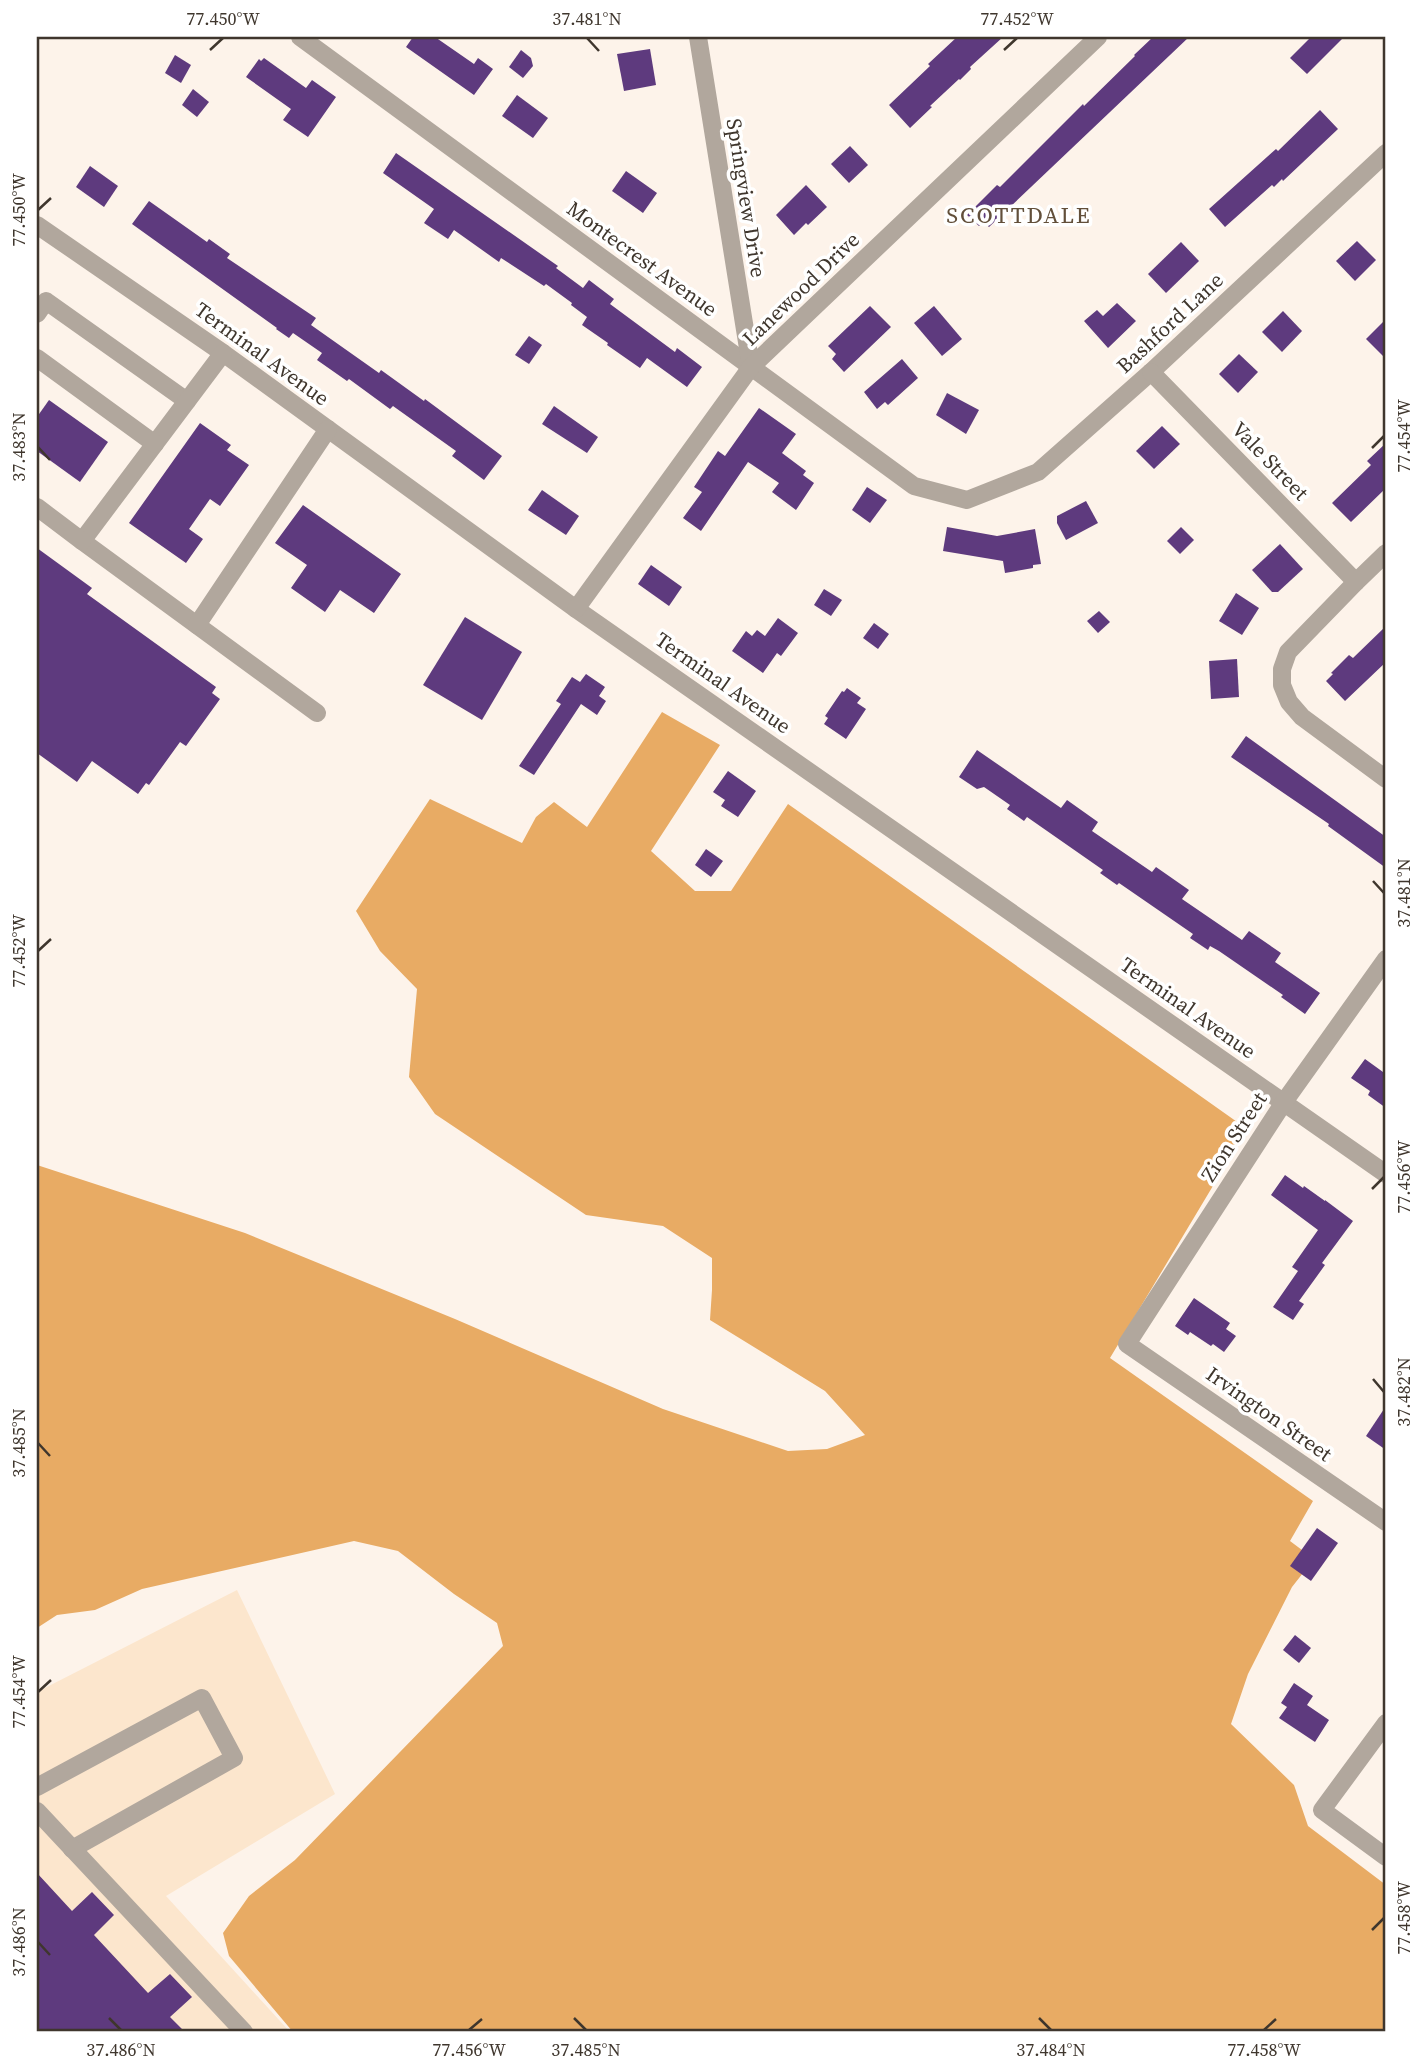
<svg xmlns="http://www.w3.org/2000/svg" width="1423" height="2069" font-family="'Source Serif 4',serif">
  <rect width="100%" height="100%" fill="#fdf3ea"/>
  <path fill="#fce6cd" d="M237 1590 335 1794 166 1896 290 2032H37V1692Z"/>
  <path fill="#e8ab64" d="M662 712 720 745 651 851 695 891H731L788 804 1247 1129 1110 1358 1313 1501 1290 1541 1314 1559 1292 1587 1248 1674 1231 1724 1294 1785 1308 1826 1386 1885V2032H293L229 1956 223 1933 249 1896 295 1860 503 1646 497 1623 454 1594 398 1551 354 1541 142 1589 95 1610 57 1615 37 1628V1165L245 1233 455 1319 663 1409 788 1451 827 1449 865 1435 825 1391 710 1320 712 1290V1258L663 1226 586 1215 435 1114 409 1077 417 989 380 951 356 911 430 799 522 843 536 817 554 802 587 827Z"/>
  <g fill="#5e3a7e">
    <path d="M413 37H435L474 64 478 58 493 69 474 95 406 47Z"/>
    <path d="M957 37H1003L970 67 971 69 960 80 959 79 930 106 932 107 910 128 889 105 930 66 928 64Z"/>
    <path d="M1153 37H1189L989 227 984 222 979 226 967 215 997 185 1000 187 1083 104 1084 106 1135 56 1134 55Z"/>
    <path d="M1311 37H1344L1307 74 1290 58Z"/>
    <path d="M650 49 656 85 624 91 617 54Z"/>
    <path d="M521 50 531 58 533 66 523 78 509 67Z"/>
    <path d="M175 55 191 65 181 83 165 73Z"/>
    <path d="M264 58 306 88 312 80 336 97 308 137 283 120 291 109 246 77 259 59 261 61Z"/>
    <path d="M193 89 209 102 197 117 182 105Z"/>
    <path d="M517 95 548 118 533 138 502 116Z"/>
    <path d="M1320 110 1338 129 1283 181 1282 179 1274 187 1272 185 1225 227 1209 209 1276 149 1278 151Z"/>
    <path d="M850 146 868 165 849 183 831 164Z"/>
    <path d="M396 153 558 266 556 268 583 288 589 280 614 299 610 304 675 352 677 348 702 367 687 387 647 358 640 368 607 345 608 343 582 325 587 317 571 305 572 303 546 284 544 286 501 258 499 262 454 230 448 239 424 223 434 209 383 173Z"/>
    <path d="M90 166 118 186 104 207 76 187Z"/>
    <path d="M626 171 657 193 643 213 612 191Z"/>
    <path d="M806 185 827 207 808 225 806 223 794 235 776 215Z"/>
    <path d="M149 201 207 242 209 239 230 254 227 258 316 318 311 325 379 373 381 370 424 401 425 399 502 456 484 480 452 456 456 451 393 406 390 409 349 379 347 381 317 360 322 353 293 333 289 338 276 329 277 328 132 224Z"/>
    <path d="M1357 241 1376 260 1355 281 1336 261Z"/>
    <path d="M1181 242 1199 261 1166 293 1148 274Z"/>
    <path d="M1117 303 1136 321 1108 348 1084 321 1097 310 1103 316Z"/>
    <path d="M870 306 891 327 844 372 832 359 836 354 828 346Z"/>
    <path d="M934 306 962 339 942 356 914 323Z"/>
    <path d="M1283 311 1302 331 1282 352 1262 332Z"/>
    <path d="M1386 319V359L1366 339Z"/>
    <path d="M529 336 542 345 529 364 515 355Z"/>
    <path d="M1239 354 1258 372 1238 393 1219 374Z"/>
    <path d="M902 359 918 378 888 405 885 402 877 409 864 392Z"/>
    <path d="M947 393 979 410 966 434 936 415Z"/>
    <path d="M49 400 108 442 80 482 37 451V417Z"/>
    <path d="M554 406 598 437 587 453 542 424Z"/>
    <path d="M759 408 796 434 782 453 806 471 803 475 814 483 796 510 772 492 779 483 748 462 701 531 683 518 702 492 694 487 718 451 725 456Z"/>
    <path d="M200 423 231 445 227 450 249 465 220 506 210 499 189 529 203 539 186 563 129 523Z"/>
    <path d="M1162 426 1180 444 1154 469 1136 451Z"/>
    <path d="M1386 443V488L1351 522 1332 503 1371 465 1367 461Z"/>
    <path d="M867 487 887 500 870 523 852 510Z"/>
    <path d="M542 490 579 516 566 535 528 510Z"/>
    <path d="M1086 501 1098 523 1066 540 1057 523V516Z"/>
    <path d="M303 505 401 574 374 613 340 590 325 612 291 588 307 565 275 543Z"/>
    <path d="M947 527 997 536 1035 529 1041 564 1033 565V568L1005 573 1003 561 943 551Z"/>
    <path d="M1181 527 1194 540 1180 554 1167 541Z"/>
    <path d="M1280 544 1303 569 1278 592H1272L1252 570Z"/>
    <path d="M37 548 92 588 87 594 216 687 212 693 220 699 186 746 180 742 149 785 146 783 138 794 92 761 77 782 37 753Z"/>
    <path d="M651 565 682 587 669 606 638 584Z"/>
    <path d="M824 589 842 600 831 616 814 605Z"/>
    <path d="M1236 593 1259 608 1242 635 1219 621Z"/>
    <path d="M1099 611 1110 622 1098 633 1087 621Z"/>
    <path d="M465 617 522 652 482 720 423 685Z"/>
    <path d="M778 618 798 633 781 656 777 653 763 673 732 651 746 631 752 636 757 630 765 636Z"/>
    <path d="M874 623 889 634 878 649 863 638Z"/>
    <path d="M1386 626V662L1345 701 1326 681 1333 674 1331 673 1349 655 1353 658Z"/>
    <path d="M1237 659 1239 697 1211 699 1209 661Z"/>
    <path d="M586 674 605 687 599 696 606 701 597 715 581 704 534 775 519 766 561 704 556 701 572 677 580 682Z"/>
    <path d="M847 688 861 698 857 703 866 709 846 739 824 724 828 718 825 716 842 691 844 692Z"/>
    <path d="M1246 736 1386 837V868L1328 826 1329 824 1231 757Z"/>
    <path d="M977 750 1061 808 1067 800 1098 822 1092 831 1152 872 1156 867 1189 890 1182 899 1242 940 1249 931 1281 953 1275 962 1320 993 1305 1014 1281 997 1283 995 1219 951 1210 946 1208 950 1190 938 1193 934 1119 883 1117 885 1100 873 1103 870 1027 817 1024 821 1007 809 1010 805 984 787 977 789 959 777Z"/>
    <path d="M728 771 756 791 738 817 721 806 725 800 713 792Z"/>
    <path d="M706 849 723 861 711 877 695 865Z"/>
    <path d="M1365 1059 1383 1072 1386 1068V1108L1368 1095 1370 1091 1351 1078Z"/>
    <path d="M1285 1175 1303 1188 1304 1186 1325 1201V1200L1353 1221 1322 1263 1325 1265 1299 1301 1304 1304 1293 1320 1273 1307 1298 1271 1292 1267 1318 1230 1271 1195Z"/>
    <path d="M1194 1298 1230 1323 1226 1329 1236 1336 1224 1352 1213 1344 1211 1346 1190 1332 1188 1335 1175 1326Z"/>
    <path d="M1386 1406V1450L1366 1436Z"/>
    <path d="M1317 1528 1338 1543 1311 1581 1290 1566Z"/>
    <path d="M1295 1635 1311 1648 1299 1663 1283 1650Z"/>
    <path d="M1294 1683 1313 1696 1307 1705 1329 1720 1315 1742 1279 1718 1287 1707 1281 1703Z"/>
    <path d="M37 1873 72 1911 92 1892 114 1915 94 1935 148 1993 170 1974 192 1997 170 2017 185 2032H37Z"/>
  </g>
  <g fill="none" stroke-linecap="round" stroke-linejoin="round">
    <g stroke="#b1a79d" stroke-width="18">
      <path d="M300 37 914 486 967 500 1038 472 1151 372 1386 153"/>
      <path d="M698 37 751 367"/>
      <path d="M37 225 223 353 576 609 1386 1174"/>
      <path d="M37 314 46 301 187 401"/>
      <path d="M223 353 82 541 317 713"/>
      <path d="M37 358 155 444"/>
      <path d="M1151 372 1356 582"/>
      <path d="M37 507 82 541"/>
      <path d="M1386 553 1356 582 1288 652 1282 669V685L1289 702 1302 717 1386 779"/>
      <path d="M576 609 751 367 1098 37"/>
      <path d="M197 625 328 429"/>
      <path d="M1386 959 1284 1102 1127 1344 1386 1522"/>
      <path d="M1386 1723 1322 1810 1386 1857"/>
      <path d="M37 1787 202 1698 234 1758 72 1849"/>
      <path d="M37 1811 244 2032"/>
    </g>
  </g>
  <path fill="none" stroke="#3f362d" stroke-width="2.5" d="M587 38 599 51M210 50 223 38M1004 50 1017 38M38 210 51 198M38 447 50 460M1372 448 1384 436M1373 881 1384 893M38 951 51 939M1372 1189 1384 1177M1373 1379 1384 1392M38 1443 50 1456M38 1692 51 1680M1372 1930 1384 1918M38 1942 50 1955M109 2018 121 2030M574 2018 586 2030M1039 2018 1051 2030M469 2030 482 2019M1264 2030 1276 2019"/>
  <g text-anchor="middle" stroke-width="7" stroke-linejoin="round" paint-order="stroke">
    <g font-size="21" fill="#3f362d" stroke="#fff">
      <text transform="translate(746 198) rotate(81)" y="7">Springview Drive</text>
      <text transform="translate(642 259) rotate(36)" y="7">Montecrest Avenue</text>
      <text transform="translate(801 289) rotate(-44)" y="7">Lanewood Drive</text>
      <text transform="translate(1170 323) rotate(-43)" y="7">Bashford Lane</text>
      <text transform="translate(262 354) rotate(36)" y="7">Terminal Avenue</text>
      <text transform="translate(1270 461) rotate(46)" y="7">Vale Street</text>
      <text transform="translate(723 683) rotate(35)" y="7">Terminal Avenue</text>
      <text transform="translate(1188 1008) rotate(35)" y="7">Terminal Avenue</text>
      <text transform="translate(1234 1137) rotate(-57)" y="7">Zion Street</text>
      <text transform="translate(1269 1414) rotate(35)" y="7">Irvington Street</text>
    </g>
    <g font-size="23" letter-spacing="2" fill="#624f3a" stroke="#fff">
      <text x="1019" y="223">SCOTTDALE</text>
    </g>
  </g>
  <rect width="1423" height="2069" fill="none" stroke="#ffffff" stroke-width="77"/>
  <rect x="38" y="38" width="1346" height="1992" fill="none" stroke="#3f362d" stroke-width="2.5"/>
  <g font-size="18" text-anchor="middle" fill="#3f362d">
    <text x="223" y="25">77.450°W</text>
    <text x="587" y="25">37.481°N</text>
    <text x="1017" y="25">77.452°W</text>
    <text transform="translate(19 210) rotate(-90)" y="6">77.450°W</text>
    <text transform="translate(1404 436) rotate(-90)" y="6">77.454°W</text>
    <text transform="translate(19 447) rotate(-90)" y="6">37.483°N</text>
    <text transform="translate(1404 893) rotate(-90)" y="6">37.481°N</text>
    <text transform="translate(19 951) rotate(-90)" y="6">77.452°W</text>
    <text transform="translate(1404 1177) rotate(-90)" y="6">77.456°W</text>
    <text transform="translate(1404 1392) rotate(-90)" y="6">37.482°N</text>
    <text transform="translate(19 1443) rotate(-90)" y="6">37.485°N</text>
    <text transform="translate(19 1692) rotate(-90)" y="6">77.454°W</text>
    <text transform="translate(1404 1918) rotate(-90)" y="6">77.458°W</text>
    <text transform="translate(19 1942) rotate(-90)" y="6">37.486°N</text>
    <text x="121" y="2056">37.486°N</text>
    <text x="469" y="2056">77.456°W</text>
    <text x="586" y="2056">37.485°N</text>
    <text x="1051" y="2056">37.484°N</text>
    <text x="1264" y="2056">77.458°W</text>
  </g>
</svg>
